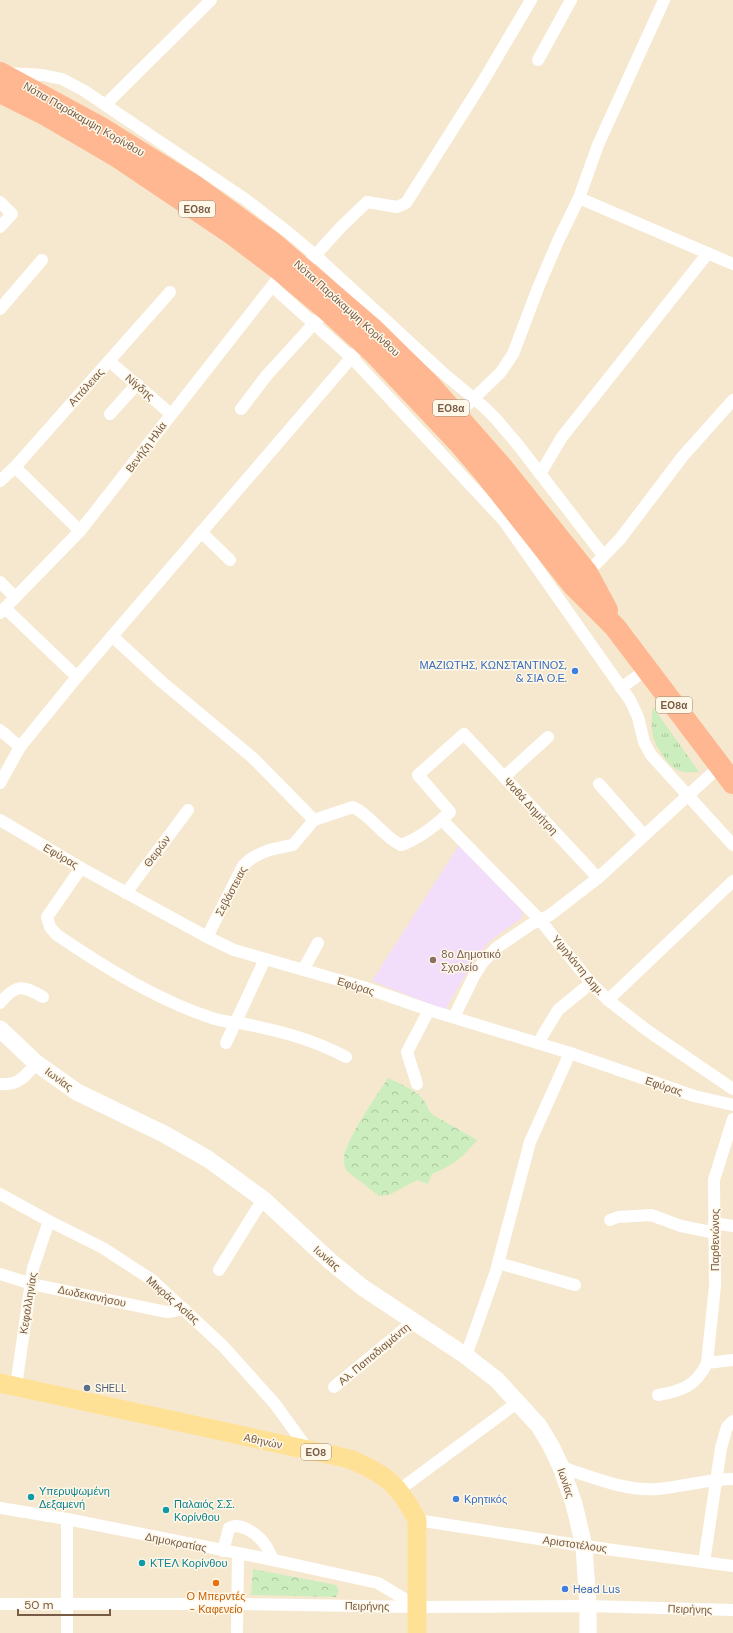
<svg xmlns="http://www.w3.org/2000/svg" width="733" height="1633" font-family="'DM Sans',sans-serif">
  <defs>
    <pattern id="grass-tufts" width="24" height="20" patternUnits="userSpaceOnUse"><rect width="24" height="20" fill="#ccedbe"/><path d="M3 7l-1-3M5 7V3M7 7l1-3M15 17l-1-3M17 17v-4M19 17l1-3" fill="none" stroke="#aac39c"/></pattern>
    <pattern id="park-crowns" width="20" height="18" patternUnits="userSpaceOnUse"><rect width="20" height="18" fill="#ccedbe"/><path d="M2 6a3 3 0 1 1 6 0M12 15a3 3 0 1 1 6 0" fill="none" stroke="#aac39c"/></pattern>
  </defs>
  <rect width="100%" height="100%" fill="#fef5e0"/>
  <rect fill="#f6e8ce" x="0" y="0" width="733" height="1633"/>
  <path fill="#f2ddfa" d="M459 845 516 904 523 913 522 918 491 940 476 957 445 1010 372 981Z"/>
  <path fill="url(#grass-tufts)" d="M653 707 699 772C693 772 686 773 680 771 673 769 668 763 664 757 651 740 650 728 653 707Z"/>
  <g fill="url(#park-crowns)">
    <path d="M388 1078C400 1084 417 1090 425 1102 428 1107 428 1111 433 1115L477 1140C461 1159 455 1164 432 1174L428 1184 417 1180 389 1195 379 1196 348 1172C345 1168 343 1163 344 1157 346 1139 377 1095 388 1078Z"/>
    <path d="M253 1569 336 1585 339 1591 336 1597 251 1595Z"/>
  </g>
  <g fill="none" stroke-linecap="round" stroke-linejoin="round">
    <g stroke="#fff" stroke-width="12">
      <path d="M538 60 571 0"/>
      <path d="M8 73 43 75 62 79 83 90 245 199 289 233 315 255 442 372 484 407 496 419 518 445 603 555"/>
      <path d="M106 104 211 0"/>
      <path d="M579 198 733 264"/>
      <path d="M0 202 12 214 0 227"/>
      <path d="M310 261 341 227 367 202 397 207 406 203 482 83 531 0"/>
      <path d="M273 287 352 358 504 521 630 700 638 717 644 742 651 755 733 845"/>
      <path d="M0 309 42 260"/>
      <path d="M109 361 171 414"/>
      <path d="M466 406 501 372 513 354 538 288 558 241 579 198 598 145 664 0"/>
      <path d="M241 409 267 375 319 318"/>
      <path d="M110 414 137 384"/>
      <path d="M15 467 80 531"/>
      <path d="M540 474 562 437 708 253"/>
      <path d="M0 481 15 467 170 292"/>
      <path d="M201 532 230 560"/>
      <path d="M587 573 620 539 683 456 733 400"/>
      <path d="M0 582 15 597"/>
      <path d="M5 608 77 677"/>
      <path d="M0 613 80 531 276 281"/>
      <path d="M112 636 162 682 253 758 314 820"/>
      <path d="M621 688 647 669"/>
      <path d="M0 730 20 747"/>
      <path d="M504 777 548 737"/>
      <path d="M0 783 20 747 77 677 357 351"/>
      <path d="M599 784 644 835"/>
      <path d="M0 820 81 868 207 937 234 950 363 987 429 1010 570 1053 694 1096 733 1105"/>
      <path d="M442 820 540 920 591 983 608 1000 648 1031 733 1089"/>
      <path d="M81 868 47 917 50 927 57 935C106 968 157 1000 212 1018 223 1022 235 1022 245 1024 283 1032 312 1039 346 1057"/>
      <path d="M126 893 188 810"/>
      <path d="M207 937 243 866C255 852 275 848 293 845L314 820 353 807C372 816 382 836 401 845 419 839 436 825 450 812L418 775 464 734 598 878"/>
      <path d="M303 970 318 943"/>
      <path d="M608 1000 733 881"/>
      <path d="M0 1003C16 984 22 985 43 997"/>
      <path d="M454 1017 474 976 483 962 496 948 530 925 550 915 598 878 720 766"/>
      <path d="M226 1043 265 959"/>
      <path d="M538 1043 558 1010 591 983"/>
      <path d="M0 1084C18 1086 26 1076 36 1063"/>
      <path d="M417 1084 407 1052 429 1010"/>
      <path d="M0 1194 49 1221 103 1248 152 1280 223 1346 275 1404 309 1451"/>
      <path d="M610 1220 618 1217 651 1215 681 1226 715 1233"/>
      <path d="M714 1223 733 1226"/>
      <path d="M498 1263 575 1285"/>
      <path d="M219 1270 263 1199"/>
      <path d="M0 1274 32 1284 167 1312 184 1309"/>
      <path d="M466 1356 496 1271 530 1142 570 1053"/>
      <path d="M707 1363 733 1360"/>
      <path d="M16 1386 33 1268 49 1221"/>
      <path d="M334 1387 414 1321"/>
      <path d="M658 1395C682 1391 696 1386 707 1363L715 1286 714 1180 733 1119"/>
      <path d="M561 1467C592 1477 624 1491 657 1489 683 1487 707 1479 733 1479"/>
      <path d="M399 1490 518 1402"/>
      <path d="M0 1508 67 1519 273 1560 378 1583 416 1606"/>
      <path d="M67 1519V1633"/>
      <path d="M417 1520 584 1546 733 1566"/>
      <path d="M223 1551 229 1528C241 1521 260 1536 266 1546 269 1550 271 1556 273 1560"/>
      <path d="M704 1562 721 1448 727 1427 733 1421"/>
      <path d="M0 1604H238L417 1607 588 1606 733 1610"/>
      <path d="M237 1633 238 1554"/>
    </g>
    <path stroke="#fff" stroke-width="17" d="M0 1029 36 1063 77 1092 164 1134 208 1159 263 1199 330 1261 362 1287 466 1356 497 1380 539 1426 551 1446 561 1467 574 1504 584 1546 588 1606V1633"/>
    <path stroke="#ffe196" stroke-width="19" d="M0 1383 350 1459C386 1475 398 1483 417 1520V1633"/>
    <g stroke="#feb791" stroke-width="22">
      <path d="M0 73 103 129 193 185 273 243 373 329 429 384 501 466 587 573 607 610"/>
      <path d="M0 92 46 115 118 157 231 233 281 271 326 309 375 354 459 443 487 476 573 585 615 627 733 783"/>
    </g>
  </g>
  <g fill="#3f7fe0" stroke="#fff8e8" stroke-width="1.5">
    <circle cx="575" cy="671" r="4"/>
    <circle cx="456" cy="1499" r="4"/>
    <circle cx="565" cy="1589" r="4"/>
  </g>
  <circle fill="#8d6e63" stroke="#fff8e8" stroke-width="1.5" cx="433" cy="960" r="4"/>
  <circle fill="#5c6f8a" stroke="#fff8e8" stroke-width="1.5" cx="87" cy="1388" r="4"/>
  <g fill="#0f9aa8" stroke="#fff8e8" stroke-width="1.5">
    <circle cx="31" cy="1497" r="4"/>
    <circle cx="166" cy="1510" r="4"/>
    <circle cx="142" cy="1563" r="4"/>
  </g>
  <circle fill="#e8710a" stroke="#fff8e8" stroke-width="1.5" cx="216" cy="1583" r="4"/>
  <g text-anchor="middle" stroke-width="3" stroke-linejoin="round" paint-order="stroke">
    <g fill="#fff8e8" stroke="#a08a76" stroke-width="1">
      <rect x="179" y="201" width="36" height="16" rx="3"/>
      <rect x="433" y="400" width="36" height="16" rx="3"/>
      <rect x="656" y="697" width="36" height="16" rx="3"/>
      <rect x="301" y="1444" width="30" height="16" rx="3"/>
    </g>
    <g font-size="10" font-weight="bold" fill="#775b45">
      <text x="197" y="213">ΕΟ8α</text>
      <text x="451" y="412">ΕΟ8α</text>
      <text x="674" y="709">ΕΟ8α</text>
      <text x="316" y="1456">ΕΟ8</text>
    </g>
    <g font-size="11" fill="#775b45" stroke="#fff8e8">
      <text transform="translate(84 119) rotate(30)" y="4">Νότια Παράκαμψη Κορίνθου</text>
      <text transform="translate(347 308) rotate(42)" y="4">Νότια Παράκαμψη Κορίνθου</text>
      <text transform="translate(86 387) rotate(-48)" y="4">Αττάλειας</text>
      <text transform="translate(140 387) rotate(40)" y="4">Νίγδης</text>
      <text transform="translate(146 447) rotate(-53)" y="4">Βενήζη Ηλία</text>
      <text transform="translate(531 806) rotate(47)" y="4">Ψαθά Δημήτρη</text>
      <text transform="translate(157 851) rotate(-53)" y="4">Θειρών</text>
      <text transform="translate(61 856) rotate(30)" y="4">Εφύρας</text>
      <text transform="translate(231 891) rotate(-62)" y="4">Σεβάστειας</text>
      <text transform="translate(578 965) rotate(50)" y="4">Υψηλάντη Δημ.</text>
      <text transform="translate(356 986) rotate(17)" y="4">Εφύρας</text>
      <text transform="translate(59 1079) rotate(36)" y="4">Ιωνίας</text>
      <text transform="translate(664 1086) rotate(18)" y="4">Εφύρας</text>
      <text transform="translate(715 1240) rotate(-90)" y="4">Παρθενώνος</text>
      <text transform="translate(327 1258) rotate(41)" y="4">Ιωνίας</text>
      <text transform="translate(92 1296) rotate(12)" y="4">Δωδεκανήσου</text>
      <text transform="translate(173 1300) rotate(41)" y="4">Μικράς Ασίας</text>
      <text transform="translate(28 1303) rotate(-81)" y="4">Κεφαλληνίας</text>
      <text transform="translate(374 1354) rotate(-40)" y="4">Αλ. Παπαδιαμάντη</text>
      <text transform="translate(263 1441) rotate(12)" y="4">Αθηνών</text>
      <text transform="translate(566 1483) rotate(71)" y="4">Ιωνίας</text>
      <text transform="translate(176 1542) rotate(11)" y="4">Δημοκρατίας</text>
      <text transform="translate(575 1544) rotate(8)" y="4">Αριστοτέλους</text>
      <text transform="translate(367 1606) rotate(1)" y="4">Πειρήνης</text>
      <text transform="translate(690 1609) rotate(2)" y="4">Πειρήνης</text>
    </g>
    <g font-size="11" fill="#366cbe" stroke="#fff8e8" text-anchor="start">
      <text x="567" y="669" text-anchor="end">ΜΑΖΙΩΤΗΣ, ΚΩΝΣΤΑΝΤΙΝΟΣ,<tspan x="567" dy="13">&amp; ΣΙΑ Ο.Ε.</tspan></text>
      <text x="464" y="1503">Κρητικός</text>
      <text x="573" y="1593">Head Lus</text>
    </g>
    <g font-size="11" fill="#785e54" stroke="#fff8e8" text-anchor="start">
      <text x="441" y="958">8ο Δημοτικό<tspan x="441" dy="13">Σχολείο</tspan></text>
    </g>
    <g font-size="11" fill="#4e5e75" stroke="#fff8e8" text-anchor="start">
      <text x="95" y="1392">SHELL</text>
    </g>
    <g font-size="11" fill="#0d838f" stroke="#fff8e8" text-anchor="start">
      <text x="39" y="1495">Υπερυψωμένη<tspan x="39" dy="13">Δεξαμενή</tspan></text>
      <text x="174" y="1508">Παλαιός Σ.Σ.<tspan x="174" dy="13">Κορίνθου</tspan></text>
      <text x="150" y="1567">ΚΤΕΛ Κορίνθου</text>
    </g>
    <g font-size="11" fill="#c56008" stroke="#fff8e8">
      <text x="216" y="1600">Ο Μπερντές<tspan x="216" dy="13">- Καφενείο</tspan></text>
    </g>
  </g>
  <path d="M18 1609v6h92v-6" fill="none" stroke="#775b45" stroke-width="2"/>
  <text x="24" y="1609" font-size="12" fill="#775b45" stroke="#fff8e8" stroke-width="3" paint-order="stroke">50 m</text>
</svg>
